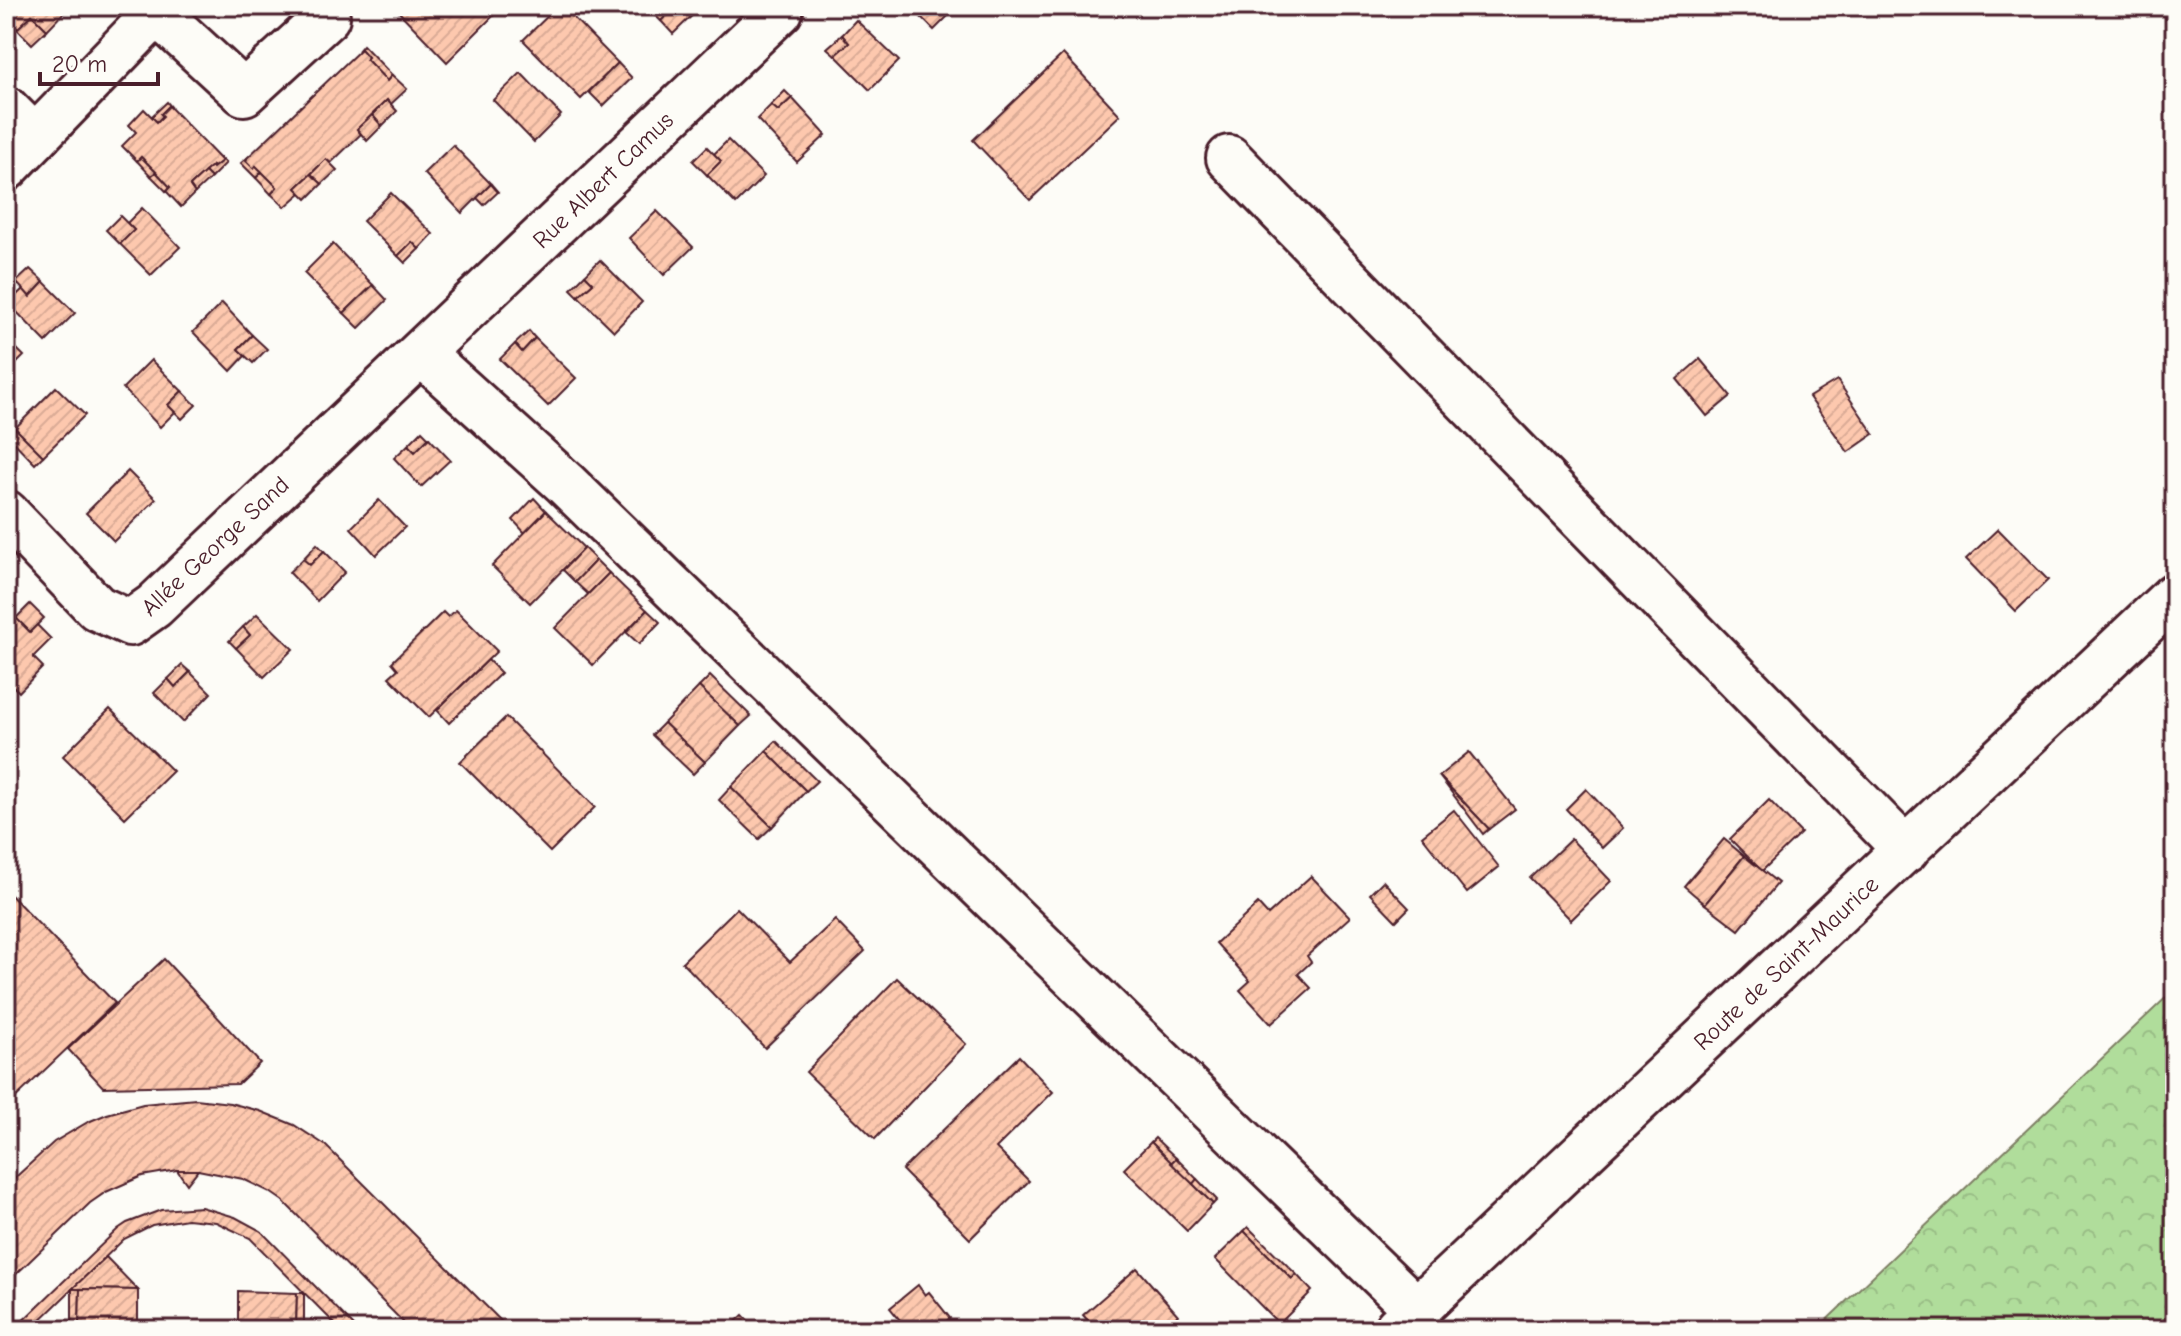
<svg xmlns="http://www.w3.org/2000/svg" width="2181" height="1336" font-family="'Comic Neue',sans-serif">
  <defs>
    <pattern id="forest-crowns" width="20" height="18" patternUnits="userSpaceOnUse" patternTransform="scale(2)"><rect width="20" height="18" fill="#b0dd9b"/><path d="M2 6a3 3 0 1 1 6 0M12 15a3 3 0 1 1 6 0" fill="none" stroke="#99bd86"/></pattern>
    <pattern id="building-hatch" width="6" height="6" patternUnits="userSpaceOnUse" patternTransform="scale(2)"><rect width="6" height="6" fill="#fdc8ae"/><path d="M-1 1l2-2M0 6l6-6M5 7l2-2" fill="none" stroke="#daab96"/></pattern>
  </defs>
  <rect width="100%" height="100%" fill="#fdfcf7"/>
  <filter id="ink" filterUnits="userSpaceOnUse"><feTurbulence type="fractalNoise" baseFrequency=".0125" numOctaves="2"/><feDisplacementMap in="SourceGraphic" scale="16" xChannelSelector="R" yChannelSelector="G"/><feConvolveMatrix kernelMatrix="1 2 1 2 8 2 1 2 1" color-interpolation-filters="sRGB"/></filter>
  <g filter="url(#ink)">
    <path fill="url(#forest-crowns)" stroke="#7d7e63" stroke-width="2" d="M2175 989V1330H1816Z"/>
    <g fill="url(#building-hatch)" stroke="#4a1f2b" stroke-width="2">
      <path d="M13 6H70L47 30 32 15 17 29 6 18V13Z"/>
      <path d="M399 6H494L499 10 447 62 396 9Z"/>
      <path d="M558 6H562L618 63 581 99 523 40Z"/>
      <path d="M645 6H676L661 21Z"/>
      <path d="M676 6H702L673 34 661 21Z"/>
      <path d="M910 6H958L934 30Z"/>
      <path d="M32 15 47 30 32 44 17 29Z"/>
      <path d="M856 20 899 61 870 90 835 55 849 43 842 35Z"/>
      <path d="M842 35 849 43 835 55 827 48Z"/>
      <path d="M363 45 392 75 387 81 366 59 368 57 361 49 358 51Z"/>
      <path d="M361 49 368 57 366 59 387 81 392 75 407 89 390 105 387 100 357 129 361 134 331 163 326 159 296 188 301 193 285 207 271 194 277 187 256 166 254 169 246 161 247 158Z"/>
      <path d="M1063 54 1120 115 1030 200 973 140Z"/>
      <path d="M618 63 632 78 603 106 589 92Z"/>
      <path d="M521 73 561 115 534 142 493 100Z"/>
      <path d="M785 91 792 98 778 111 771 105Z"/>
      <path d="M792 98 826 135 797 162 757 119 771 105 778 111Z"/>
      <path d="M387 100 397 111 382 126 372 115Z"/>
      <path d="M167 102 172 108 169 106 161 114 163 116 157 122 151 117Z"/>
      <path d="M169 106 222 161 213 168 212 166 190 186 195 193 181 207 166 191 170 187 156 172 141 157 137 161 122 146 136 132 129 125 144 109 157 122 163 116 161 114Z"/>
      <path d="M372 115 382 126 367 141 357 129Z"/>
      <path d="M728 140 764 176 736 204 707 175 721 161 714 154Z"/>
      <path d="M453 145 491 184 462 213 424 173Z"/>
      <path d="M707 147 721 161 707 175 693 161Z"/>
      <path d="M141 157 156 172 151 176 137 161Z"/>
      <path d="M220 157 226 163 211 178 205 172 212 166 213 168 222 161Z"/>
      <path d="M247 158 246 161 254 169 256 166 262 172 256 178 241 163Z"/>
      <path d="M326 159 337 170 322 184 311 174Z"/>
      <path d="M156 172 170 187 166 191 151 176Z"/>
      <path d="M205 172 211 178 195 193 190 186Z"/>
      <path d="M262 172 277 187 271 194 256 178Z"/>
      <path d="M311 174 322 184 307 199 296 188Z"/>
      <path d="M491 184 498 192 484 205 477 198Z"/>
      <path d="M391 193 433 234 419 249 412 242 398 256 363 221Z"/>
      <path d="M142 208 180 247 151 275 120 244 134 230 127 223Z"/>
      <path d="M657 211 693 247 664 275 629 238Z"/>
      <path d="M120 216 134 230 120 244 106 230Z"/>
      <path d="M412 242 419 249 405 263 398 256Z"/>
      <path d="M333 244 373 285 344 313 304 273Z"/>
      <path d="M600 260 642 302 614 331 578 296 593 283 585 275Z"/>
      <path d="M30 269 44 282 30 297 16 282Z"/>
      <path d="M585 275 593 283 578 296 571 289Z"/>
      <path d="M44 282 75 313 46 342 8 303 23 289 30 297Z"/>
      <path d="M373 285 387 300 359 328 344 313Z"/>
      <path d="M222 303 252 335 238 349 245 356 231 371 193 332Z"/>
      <path d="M529 331 535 338 522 352 515 344Z"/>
      <path d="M252 335 267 349 253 363 238 349Z"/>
      <path d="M6 338 24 356 6 374Z"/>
      <path d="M535 338 576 378 548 406 500 359 515 344 522 352Z"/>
      <path d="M1700 359 1731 396 1707 416 1677 379Z"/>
      <path d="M151 360 182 391 168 405 175 412 160 427 123 388Z"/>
      <path d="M1837 380 1874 434 1848 452 1809 397Z"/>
      <path d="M56 387 85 415 43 456 15 428Z"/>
      <path d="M182 391 196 405 182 419 168 405Z"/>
      <path d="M15 428 43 456 35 464 8 436Z"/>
      <path d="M422 431 429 438 415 452 408 445Z"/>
      <path d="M429 438 450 460 421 487 394 458 408 445 415 452Z"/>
      <path d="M128 471 156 499 114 541 86 513Z"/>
      <path d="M534 498 546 511 525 533 513 520Z"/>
      <path d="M379 500 405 527 376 555 351 528Z"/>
      <path d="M546 511 584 548 530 603 492 566Z"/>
      <path d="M1998 529 2048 580 2016 611 1966 559Z"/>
      <path d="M317 544 324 551 310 565 303 559Z"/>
      <path d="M584 548 596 560 575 582 563 570Z"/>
      <path d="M324 551 345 572 317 601 289 572 303 559 310 565Z"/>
      <path d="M596 560 609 573 588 594 575 582Z"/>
      <path d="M609 573 647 610 593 665 555 628Z"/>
      <path d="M30 604 44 618 30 632 16 618Z"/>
      <path d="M456 610 497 651 429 717 389 677 398 669 392 662 443 612 448 617Z"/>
      <path d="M647 610 660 622 639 644 626 632Z"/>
      <path d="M257 614 293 649 264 677 236 648 250 635 243 627Z"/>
      <path d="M16 618 30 632 37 625 51 639 33 657 43 667 19 692 6 679V628Z"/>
      <path d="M243 627 250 635 236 648 229 641Z"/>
      <path d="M488 660 501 673 449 723 437 710Z"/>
      <path d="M182 665 190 672 175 687 168 679Z"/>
      <path d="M190 672 211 693 183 722 154 693 168 679 175 687Z"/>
      <path d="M710 676 751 716 740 726 699 687Z"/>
      <path d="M699 687 740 726 705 762 664 723Z"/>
      <path d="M110 709 173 771 125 818 63 756Z"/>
      <path d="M506 717 595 807 550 852 460 762Z"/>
      <path d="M664 723 705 762 693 774 652 735Z"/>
      <path d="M776 741 817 781 806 791 766 751Z"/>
      <path d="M766 751 806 791 772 827 731 787Z"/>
      <path d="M1469 752 1515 809 1489 829 1439 776Z"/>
      <path d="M1439 776 1489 829 1483 834Z"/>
      <path d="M731 787 772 827 759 839 719 800Z"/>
      <path d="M1586 789 1623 828 1602 848 1566 809Z"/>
      <path d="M1769 800 1801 833 1762 871 1730 839Z"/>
      <path d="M1454 810 1499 867 1467 893 1422 836Z"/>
      <path d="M1571 839 1611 881 1571 920 1530 878Z"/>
      <path d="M1724 839 1744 856 1705 904 1684 886Z"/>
      <path d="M1744 856 1778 883 1739 930 1705 904Z"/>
      <path d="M1311 876 1350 917 1307 956 1311 962 1298 974 1311 988 1271 1024 1240 990 1250 981 1216 943 1258 904 1268 915Z"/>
      <path d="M1383 881 1409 908 1396 921 1370 894Z"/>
      <path d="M6 890 115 1003 6 1107Z"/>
      <path d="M737 908 790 962 835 920 865 951 765 1048 682 962Z"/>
      <path d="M164 959 260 1063 238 1084 103 1087 68 1049Z"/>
      <path d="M897 978 966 1044 875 1139 806 1072Z"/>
      <path d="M1019 1056 1053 1092 996 1148 1029 1181 970 1239 902 1170Z"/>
      <path d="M196 1099 230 1103 260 1111 294 1125 325 1145 510 1330H411L283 1201 270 1192 243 1179 198 1170H177L142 1176 106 1192 90 1203 6 1284V1186L54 1142 88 1122 107 1114 143 1104Z"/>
      <path d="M1155 1138 1176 1158 1171 1163 1151 1142Z"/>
      <path d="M1151 1142 1213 1204 1187 1231 1124 1169Z"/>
      <path d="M1176 1158 1197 1179 1193 1184 1171 1163Z"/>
      <path d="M177 1170H198L187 1184Z"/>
      <path d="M1197 1179 1217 1200 1213 1204 1193 1184Z"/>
      <path d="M201 1207 235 1217 261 1231 358 1330H341L250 1238 216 1222 187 1219 152 1225 124 1239 30 1330H13L118 1229 127 1223 161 1210Z"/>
      <path d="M1248 1227 1296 1274 1292 1279 1244 1231Z"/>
      <path d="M1244 1231 1292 1279 1296 1274 1312 1291 1279 1324 1215 1259Z"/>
      <path d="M106 1257 138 1290 72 1289Z"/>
      <path d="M1137 1268 1178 1315 1161 1330H1096L1083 1315Z"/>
      <path d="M918 1285 925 1295 929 1292 950 1318 939 1327 933 1320 920 1330H908L890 1308Z"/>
      <path d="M72 1289H80L79 1330H72Z"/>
      <path d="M80 1289 138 1290V1330H79Z"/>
      <path d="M238 1291 297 1293 296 1330H238Z"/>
      <path d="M297 1293H304V1330H296Z"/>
      <path d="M743 1315 757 1330H727Z"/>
      <path d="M933 1320 939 1327 936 1330H920Z"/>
    </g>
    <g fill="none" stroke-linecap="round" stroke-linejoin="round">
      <defs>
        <g id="minor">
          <path d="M156 12 244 93 327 17 314 6"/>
          <path d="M6 109 35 138"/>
          <path d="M1229 158 1906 850"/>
          <path d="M6 168 163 6"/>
          <path d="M421 353 565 483 1417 1310"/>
          <path d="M6 513 97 608 130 623 154 606 780 11 775 6"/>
          <path d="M1397 1328 2175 595"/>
        </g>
      </defs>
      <use href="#minor" stroke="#4a1f2b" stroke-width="50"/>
      <use href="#minor" stroke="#fdfcf7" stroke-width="44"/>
    </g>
  </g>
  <g text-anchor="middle" stroke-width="7" stroke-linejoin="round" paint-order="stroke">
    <g font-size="24" fill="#4a1f2b" stroke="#fdfcf7">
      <text transform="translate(603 180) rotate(-44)" y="8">Rue Albert Camus</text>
      <text transform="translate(215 546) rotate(-43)" y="8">Allée George Sand</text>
      <text transform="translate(1786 963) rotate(-43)" y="8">Route de Saint-Maurice</text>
    </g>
  </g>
  <rect width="2181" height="1336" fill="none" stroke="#fdfcf7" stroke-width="32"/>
  <rect x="16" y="16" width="2149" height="1304" fill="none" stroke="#4a1f2b" stroke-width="3" filter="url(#ink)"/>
  <path d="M40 72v12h118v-12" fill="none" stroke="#4a1f2b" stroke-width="4"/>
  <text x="52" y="72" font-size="24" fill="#4a1f2b" stroke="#fdfcf7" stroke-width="6" paint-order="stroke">20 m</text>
</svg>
